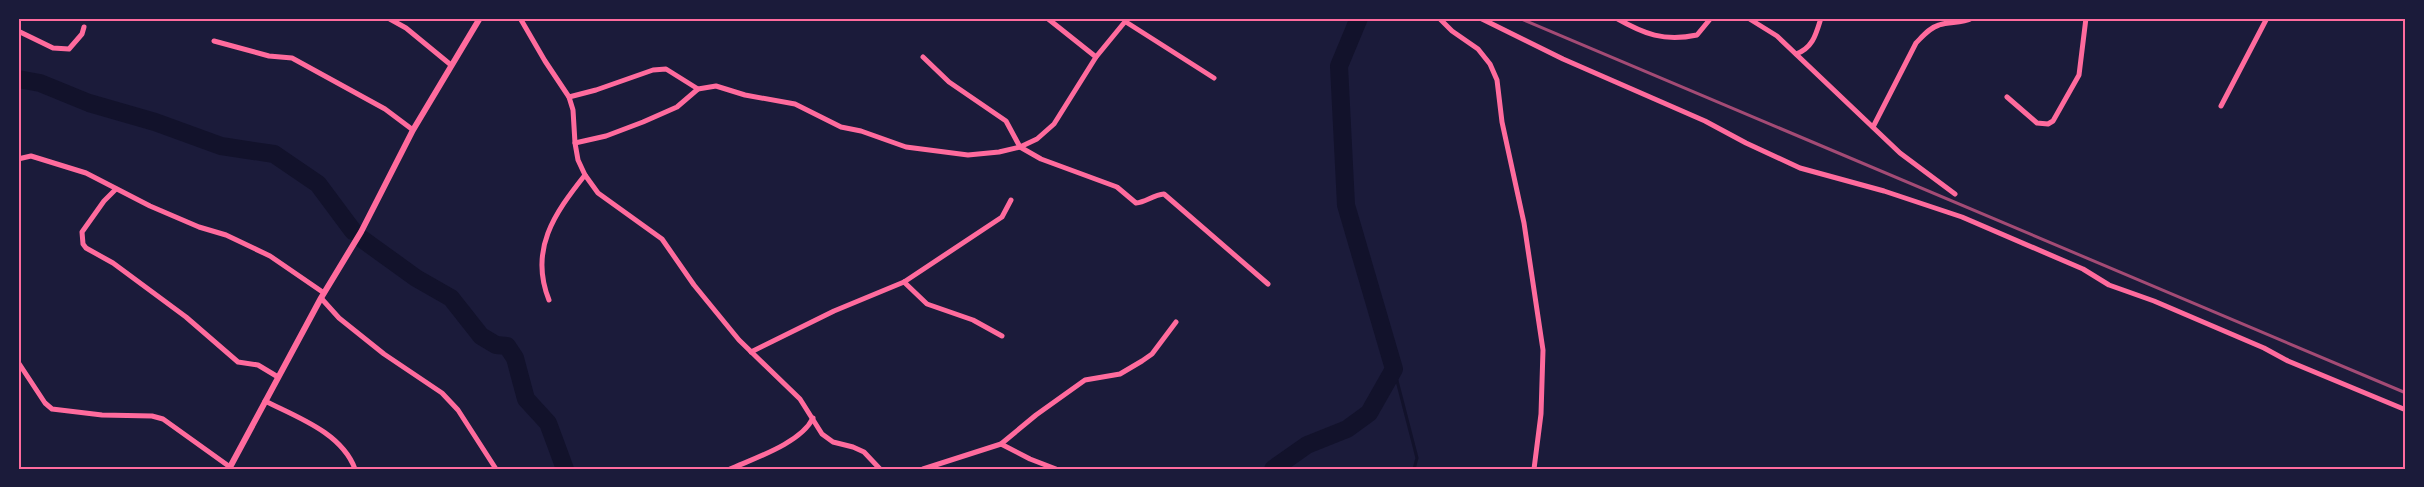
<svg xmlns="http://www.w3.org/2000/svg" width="2424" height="487" font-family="Georgia,serif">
  <rect width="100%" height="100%" fill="#1b1b3a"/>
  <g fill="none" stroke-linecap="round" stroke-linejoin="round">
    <path stroke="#12122b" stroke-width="3" d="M1394 369 1417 458 1414 469"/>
    <g stroke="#12122b" stroke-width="18">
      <path d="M18 79 40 83 89 103 155 122 221 146 274 154 318 184 353 231"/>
      <path d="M362 239 416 278 451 298 481 336 496 345 507 346 515 358 526 399 548 423 565 469"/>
      <path d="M1273 469 1307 445 1347 429 1369 413 1394 369 1346 205 1339 66 1359 18"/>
    </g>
    <g stroke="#ff6b9d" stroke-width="5">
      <path d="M388 18 406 28 451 65"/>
      <path d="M520 18 545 61 569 97 573 110 575 143 578 160 585 175 598 193 662 239 694 285 739 340 800 399 822 434 833 442 853 447 864 452 880 469"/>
      <path d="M1047 18 1096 57"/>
      <path d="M1439 18 1452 31 1478 49 1490 64 1497 80 1502 122 1524 223 1543 350 1541 414 1534 469"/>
      <path d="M1480 18 1563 59 1705 121 1746 143 1800 168 1884 191 1962 217 2083 269 2109 285 2154 301 2264 348 2288 361 2406 410"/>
      <path d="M1616 18C1644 34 1664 42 1697 35L1711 18"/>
      <path d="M1748 18 1777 36 1900 153 1955 194"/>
      <path d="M1126 22 1214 78"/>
      <path d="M18 31 53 48 69 49 82 34 84 27"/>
      <path d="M214 41 269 56 292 58 385 109 413 130"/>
      <path d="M1796 54C1813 48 1816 34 1821 18"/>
      <path d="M923 57 949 82 1006 121 1020 147 1041 159 1117 187 1136 203C1146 202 1153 195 1164 194L1268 284"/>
      <path d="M569 97 596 90 653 70 666 69 698 89"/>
      <path d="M2007 97 2037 123 2048 124 2053 121 2079 75 2086 18"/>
      <path d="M2221 106 2267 18"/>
      <path d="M1873 127 1916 43C1923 36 1929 28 1939 25 1950 21 1961 24 1972 18"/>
      <path d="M575 143 606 136 643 122 677 107 698 89 716 86 745 95 795 104 841 127 861 131 906 147 968 155 999 152 1020 147 1037 139 1054 124 1096 57 1128 18"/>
      <path d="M18 159 31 156 86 173 150 206 199 227 226 235 270 256 324 293"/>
      <path d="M116 189 104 201 82 232 83 244 86 248 113 263 186 317 238 362 258 365 278 377"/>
      <path d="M904 282 927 304 973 320 1002 336"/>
      <path d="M321 298 339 318 384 354 442 393 458 410 496 469"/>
      <path d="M549 300C529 250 554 214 585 175"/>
      <path d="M751 352 834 311 904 282 1002 217 1011 200"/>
      <path d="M18 362 45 403 52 409 102 415 152 416 163 419 230 467"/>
      <path d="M265 401C297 417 342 433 355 469"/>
      <path d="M1001 444 1030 459 1056 469"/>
      <path d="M730 469C755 458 801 443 813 418"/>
      <path d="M923 469 1001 444 1036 415 1085 380 1120 374 1142 361 1152 354 1176 322"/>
    </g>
    <path stroke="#ff6b9d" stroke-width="6" d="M229 469 321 298 361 232 413 130 480 18"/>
    <path stroke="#a44b75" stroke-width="3" d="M1519 18 2406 393"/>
  </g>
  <rect width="2424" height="487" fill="none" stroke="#1b1b3a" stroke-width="39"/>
  <rect x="20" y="20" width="2384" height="448" fill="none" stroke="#ff6b9d" stroke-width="2"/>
</svg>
